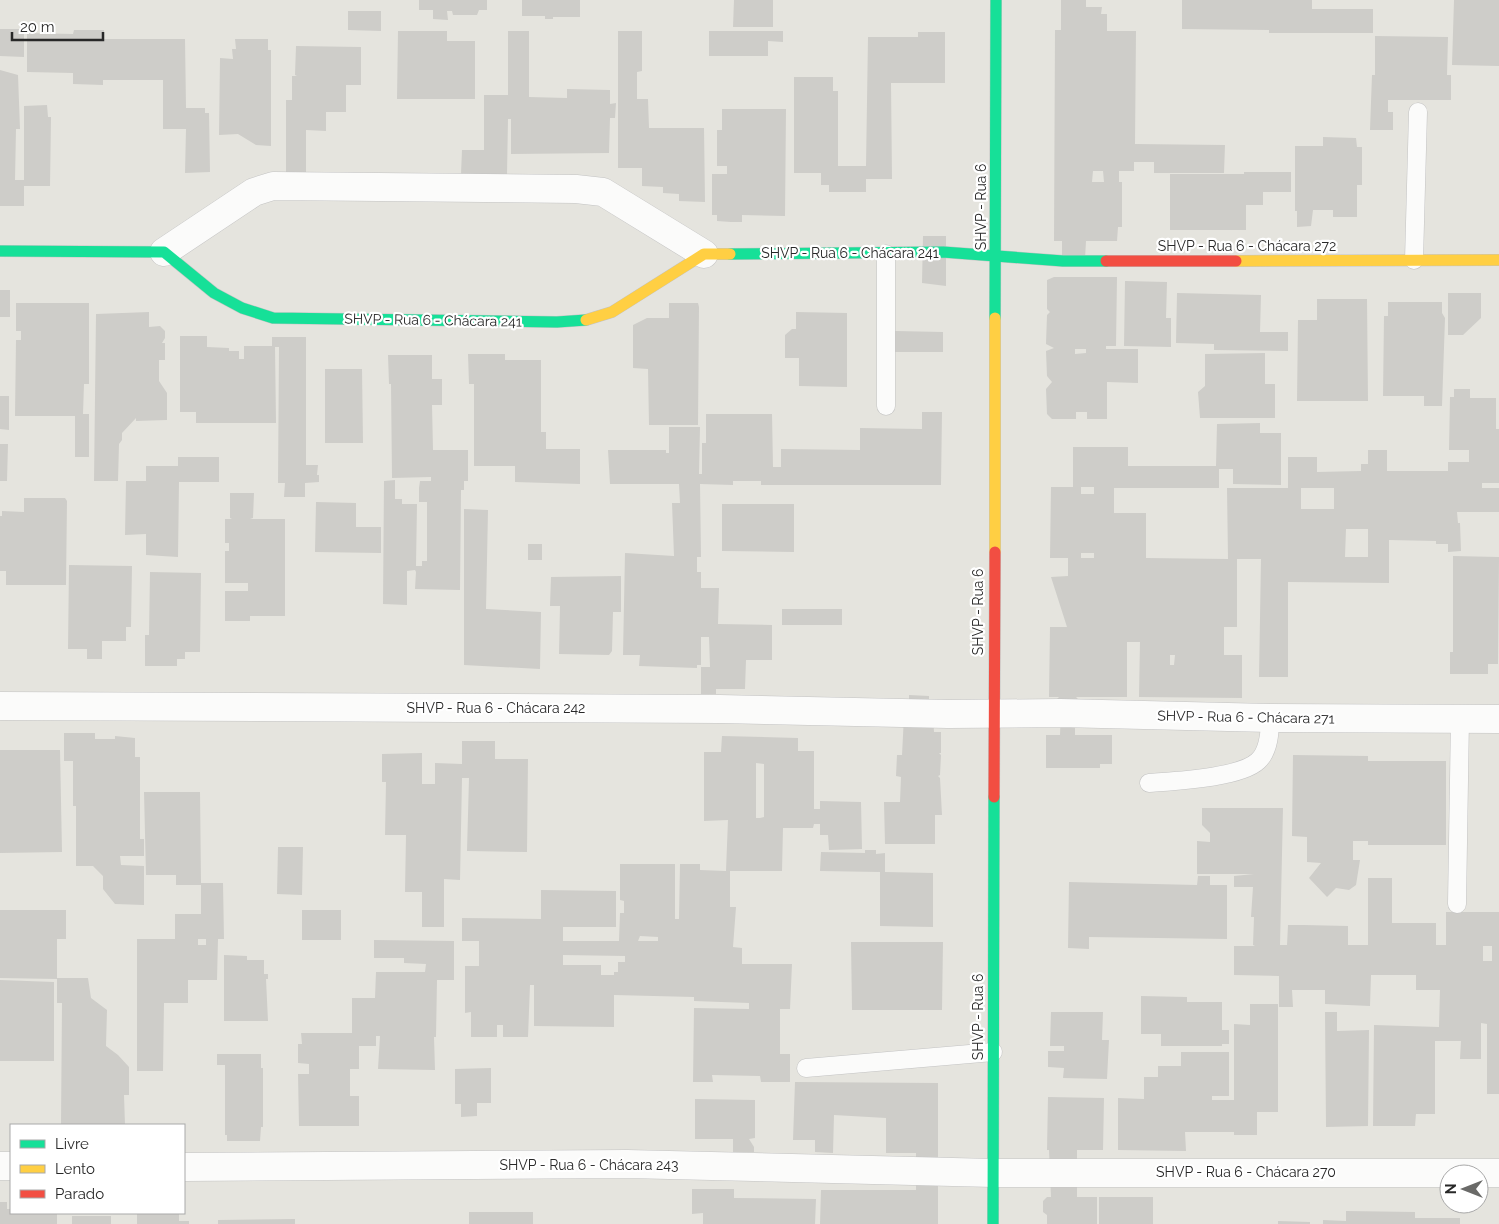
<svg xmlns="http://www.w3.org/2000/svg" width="1499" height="1224" font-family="Raleway,sans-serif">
  <rect width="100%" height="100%" fill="#e5e4de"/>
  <g fill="#cecdc9" fill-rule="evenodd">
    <path d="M419 0H487V10H479L477 15H453L452 11H447L448 20 433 19V10H419Z"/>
    <path d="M522 0H580V17H553V19H545V16H522Z"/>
    <path d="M734 0H773V27H733Z"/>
    <path d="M1061 0H1086V7H1102L1101 14H1107V31H1136L1135 144 1225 145 1224 173H1154V162H1134V171H1119V182H1122V227H1118L1117 241H1086L1085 259 1062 258V241H1054L1055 30H1061ZM1093 171H1103L1104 182H1092Z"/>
    <path d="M1182 0H1312V9H1373V33H1269V30L1182 29Z"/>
    <path d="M1454 0H1499V66L1452 65Z"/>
    <path d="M348 11H381V31L348 30Z"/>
    <path d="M0 29H24V57L0 56Z"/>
    <path d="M74 30H104V39H185L186 108H205V113H209L210 172 185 173 186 129H163V80H103V85L73 84V73L27 72V33L73 34Z"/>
    <path d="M398 31H447V41H475V99H397Z"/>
    <path d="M508 31H529V97L567 98V89L610 90V104L616 103 615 118H610L609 153 511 154V119H508L507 174H461L462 150H484V95H508Z"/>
    <path d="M618 31H642V71L637 72V99H648L649 128H704L705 202 679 201V194L663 193V187L642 186V168H618Z"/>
    <path d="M709 31H783V42L768 41V56H709Z"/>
    <path d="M918 32H945V83H891L892 179H866V192H829V185H821V173H794V77H833V91H838V166H866L868 37H918Z"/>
    <path d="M1375 36 1448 37 1447 75H1451V100H1388V112H1393V130H1370L1372 75H1375Z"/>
    <path d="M235 39H268V50H271V146L256 145 238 134 219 135 220 58 233 59 232 49H236Z"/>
    <path d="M296 46 361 47V85H346V112H326V131L306 130V174L286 173V100H292V76H297L295 75Z"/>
    <path d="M0 70 18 75 20 129H16L15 180H24V106L47 105 48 117H51L50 186H24V206H0Z"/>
    <path d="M722 109H786L785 216 742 215V222H731L717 221V215H712V174H727V166H717V130H722Z"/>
    <path d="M1323 137 1356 138 1357 147H1362V185H1357V217H1333V210H1313L1311 226 1297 227V211H1295V146H1323Z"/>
    <path d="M1244 172H1291V192H1263V205H1246V230H1170V174H1244Z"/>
    <path d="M923 236H946V286L922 283Z"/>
    <path d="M1054 277H1117L1116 346H1106V349H1138V383L1107 382V419H1087V412H1076V419H1052L1047 414 1046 389 1052 382 1047 376 1046 351 1054 348 1046 344 1047 315 1050 312 1047 309V280ZM1075 349H1086V353L1075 354Z"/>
    <path d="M1125 281 1167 282 1166 318H1171V347L1124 346Z"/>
    <rect x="0" y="290" width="10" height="27"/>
    <path d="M1177 293 1261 295 1260 332H1288V351L1214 350V344L1176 343Z"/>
    <path d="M1448 293H1481V318L1463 335H1448Z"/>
    <path d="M1317 299H1367L1368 401H1297L1298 320H1317Z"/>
    <path d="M1388 302H1442V313L1445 318 1442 406H1424V396H1383L1384 316H1388Z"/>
    <path d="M16 303H89V384H84L83 414H89V457H75V416H15L16 340H21V331H16Z"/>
    <path d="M669 303H698L699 307 698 425H649L648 369 633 368V325L647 318H669Z"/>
    <path d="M149 312V327L160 326 165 331V338L162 343H165V360H159V381L167 393V420L136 421V418L122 433V440L119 444 118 481H94L96 314Z"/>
    <path d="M796 312 847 313V387L799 386V358H785V335L792 329H796Z"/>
    <path d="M895 331 943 332V352H895Z"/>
    <path d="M180 336H207V347L229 348V351H239V359H244V346H272V337H306V465H318L317 475H319V482L305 483V497H284L285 483H278L279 347H275L276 423H196V412H180Z"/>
    <path d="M1265 353V384H1275V418H1200L1198 392 1205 386V354Z"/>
    <path d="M468 354H505V360H541V432H546V449H580V484L515 482V466H474V384H469Z"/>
    <path d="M388 355H432V379H442V405H432L433 450H468V481H464V490H461L460 590 415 589 416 572 415 570 407 571V605L383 604 384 481 395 480V499H402V504H417L416 566H422V561H427V502H419V488L420 481H431V477L392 478 391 384H389Z"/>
    <path d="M325 369H362L363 443H325Z"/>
    <path d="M1454 389H1470V398H1496V429H1499V483H1482V488H1499V512H1457L1458 523H1460L1461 551 1448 552V544H1436V541L1389 540V583L1288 582V677H1259L1261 559H1237V627H1224V655H1242V698L1139 697 1140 642H1127V697H1076L1079 700 1075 710V735H1112V764H1100V768H1046V735H1060L1061 710 1056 700 1059 697H1049L1050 627H1067L1051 577 1068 576V558H1050L1051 487H1073V447H1128V466H1216L1217 424 1260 423V433H1281V485L1233 484V469H1219V488H1114V513H1146V558L1228 559 1227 488H1288V457H1317V472L1361 471V464H1368V450H1387V471H1448V462H1469V450H1449L1450 397H1454ZM1081 487H1094V494H1081ZM1301 488H1334V509H1301ZM1346 529H1368V557H1345ZM1081 553H1094V558H1081ZM1170 655H1175L1174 665H1170Z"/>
    <path d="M0 396H9V430L0 429Z"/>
    <path d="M922 412H942L941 485H761V481H733V485L700 484 701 557H697V572H701V588H719L718 624 772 625V660H746L745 689H716V694H701V667H710L709 637H701V665H697V668L639 666 640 655H623L625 553 674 556 672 503H680L679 484H610L608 450H666V453H669V427H700L699 474H702V443H706V414H772L773 467H781V449L860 450V428L922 429Z"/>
    <path d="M0 444H8L7 481H0Z"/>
    <path d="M178 457H219V482H179L178 557 146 555V534L125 535 126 481H146V466H178Z"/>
    <path d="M230 493H254L253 518 250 519H285V616H250V621H225V591H248V583H225V551H229V543H225V519H232L230 518Z"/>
    <path d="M24 498H65L67 501 66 585H6V571H0V516H2V511L24 512Z"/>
    <path d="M316 502 356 503V527H381V553L315 552Z"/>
    <path d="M722 504H794V552L722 551Z"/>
    <path d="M464 509 488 510 486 609 541 612 540 669 464 665Z"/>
    <rect x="528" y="544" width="14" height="16"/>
    <path d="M1453 556 1499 557 1498 664H1488V674H1450V652H1453Z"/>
    <path d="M69 565 132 566 131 627H126V641H102V659H87V649H68Z"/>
    <path d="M150 572 201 573 200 652H185V659H177V666H145V635H149Z"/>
    <path d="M621 576V612H613L612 651 609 655 559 654 560 606H550L551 577Z"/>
    <rect x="782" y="609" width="60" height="16"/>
    <path d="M909 695 929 696V717H933L934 732H941V753H939L941 755 940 775 938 776 940 778 942 815H935V844H885L884 802H900L901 777 896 776 897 755H902L904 716H909Z"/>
    <path d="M64 733H95V739H115V736L135 738V757H140V839H144V856H120L121 865 144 866V905L115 904 103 889V876L93 866H76V806H73V761H64Z"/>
    <path d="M722 736 798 738V751H814V809H820V801L861 802 862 849 829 850 828 835H820V824H814L813 828H783L782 871H730V907H736L733 947 742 948V964H792L790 1009H780V1054H790V1082H761L760 1076 712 1075 713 1082H693L694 1008 749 1009V1003L694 1001V997L614 995V1027L534 1026V985H530L528 1037H503V1025H497V1037H471V1012L465 1013V966H479V941H462V918L541 919V890L616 891V927H563V941H619L620 913H624V901L620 900V864H675V919H679L680 864H700V870L726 871 728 820 704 821V752H721ZM756 763 764 764V817L760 818H756ZM640 936 658 937V941H638ZM563 955 625 956V962H618V972H614V975H601V965H563Z"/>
    <path d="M462 741H495V759H528L527 852 467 851 469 778H462L460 880 444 879V927H422V892H405L406 835H385L386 782H382V754L422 753V784H435V763L462 764Z"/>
    <path d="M0 750H60L62 852 0 853Z"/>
    <path d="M1293 755 1368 756V761H1446V845H1368V841H1353V860H1360L1356 885 1349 890 1336 888 1327 897 1309 878 1321 863 1307 862V837L1292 836Z"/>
    <path d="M144 792H200L201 883H223L224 939H218L217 980H188V1003H164L163 1071H137V939H175V914H201V885H176V875H146ZM198 939H206V945H198Z"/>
    <path d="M1202 808H1283L1280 945H1287L1288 925H1304L1348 926V945H1368V878H1392V923H1436V945H1446V912H1499V1094H1487V1024L1481 1023V1059H1460L1461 1041H1435V1114H1416L1415 1126H1373L1374 1025 1439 1027 1440 990H1416V975H1371L1370 1006 1325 1004V990H1292L1293 1007H1279V976L1234 975V946H1255L1253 945 1254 917H1251L1253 887H1234V876L1254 874H1197V841L1210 842V833L1202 825ZM1483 946H1492V961H1483Z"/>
    <path d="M278 847H303L302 895 277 894Z"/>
    <path d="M865 850H876V854L885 853V872L933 873V927L880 926V872L820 871 821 852 865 853Z"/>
    <path d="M1198 876H1210V885H1227V939L1089 937V949L1068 948 1069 882 1197 885Z"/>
    <path d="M0 910H66V939H57V978H88L91 998 107 1010 106 1046 118 1055 129 1067V1095H124L125 1125H61L62 1003H57V979L0 978Z"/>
    <rect x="302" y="910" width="39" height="30"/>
    <path d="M374 940 454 941V980H437L436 1037H434L435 1070 378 1069 380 1036H376V1046H359V1069H350V1096H359V1126H299L298 1074H309V1064L298 1063V1044H302L301 1033H352V998H375L376 972H425L426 964 404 963V958H374Z"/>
    <path d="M851 942H943L942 1010H852Z"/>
    <path d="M224 955 247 956V960H264V974H268V979H266L268 1021H224Z"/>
    <path d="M0 980 54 982V1061H0Z"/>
    <path d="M1141 996 1187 997V1002H1222V1030H1229V1044H1222V1046H1161V1034H1141Z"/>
    <path d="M1250 1004H1278V1112H1257V1135H1234V1132H1185L1186 1151 1118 1150V1098L1144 1099V1077H1158V1066H1181V1052H1229V1096H1212V1100H1234V1024L1250 1025Z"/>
    <path d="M1051 1012H1103L1102 1040H1109L1107 1079 1063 1078 1064 1068 1048 1067V1051H1064V1046H1050Z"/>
    <path d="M1325 1012H1337V1031L1369 1030 1368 1126 1326 1127Z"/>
    <path d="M217 1054H261V1068H263V1127H261L260 1141H227V1135H225V1065H217Z"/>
    <path d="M491 1068V1103H477V1116L461 1117V1104H455V1069Z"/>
    <path d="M795 1082 938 1083V1224H820L821 1190H916V1153H886V1118L834 1115 833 1153 815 1152V1140H793Z"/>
    <path d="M1048 1097 1104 1098 1103 1150H1077V1197H1097V1224H1047V1215L1043 1212V1201L1047 1197H1051L1049 1150H1047Z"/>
    <path d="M695 1099 755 1100V1138L749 1139 754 1147V1152H733V1139H695Z"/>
    <path d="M692 1189H734V1198L816 1199 815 1224H703V1213L692 1214Z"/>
    <rect x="1099" y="1197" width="54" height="27"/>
    <path d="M0 1202H7V1209H11V1213H57V1224H0Z"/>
    <path d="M1346 1211 1415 1212V1218H1460V1224H1323V1220L1346 1221Z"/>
    <rect x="469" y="1212" width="64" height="12"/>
    <path d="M137 1213H179V1221H189V1224H137Z"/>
    <rect x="72" y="1216" width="39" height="8"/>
    <path d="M295 1219V1224H218V1220Z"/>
    <path d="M1278 1221 1310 1222V1224H1278Z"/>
  </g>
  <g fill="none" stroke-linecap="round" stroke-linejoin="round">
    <defs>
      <g id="lane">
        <path d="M886 254V406"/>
        <path d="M1414 260 1418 112"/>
        <path d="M1149 783C1173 781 1240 778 1258 761 1269 751 1270 732 1270 718"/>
        <path d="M1457 904 1460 718"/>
        <path d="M806 1068 993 1052"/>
      </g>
      <g id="street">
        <path d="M164 252 254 192 273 186 576 189 603 192 704 254"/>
        <path d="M0 706 720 709 948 714 1060 713 1270 718 1499 719"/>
        <path d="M0 1166H11"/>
        <path d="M184 1167 627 1164 993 1173H1499"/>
      </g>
      <g id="fast">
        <path d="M0 251 164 252 214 293 242 308 273 318 557 322 586 320"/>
        <path d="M730 254 943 252 1063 261H1106"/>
        <path d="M995 318 996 0"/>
        <path d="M993 1224 994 797"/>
      </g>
      <g id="slow">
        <path d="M1236 261 1499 260"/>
        <path d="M586 320 612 312 704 254H730"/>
        <path d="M995 552V318"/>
      </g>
      <g id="jam">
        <path d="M1106 261H1236"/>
        <path d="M994 797 995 552"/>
      </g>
    </defs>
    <use href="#lane" stroke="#c3c3c3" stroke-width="19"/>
    <use href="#street" stroke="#c3c3c3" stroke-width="29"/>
    <use href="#fast" stroke="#c3c3c3" stroke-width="12"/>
    <use href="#slow" stroke="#c3c3c3" stroke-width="12"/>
    <use href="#jam" stroke="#c3c3c3" stroke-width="12"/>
    <use href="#lane" stroke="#fbfbfa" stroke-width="18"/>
    <use href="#street" stroke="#fbfbfa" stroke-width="28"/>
    <use href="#fast" stroke="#16e098" stroke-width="11"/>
    <use href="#slow" stroke="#ffcf43" stroke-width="11"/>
    <use href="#jam" stroke="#f24e42" stroke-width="11"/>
  </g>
  <g text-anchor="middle" stroke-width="4.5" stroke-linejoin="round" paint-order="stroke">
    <g font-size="14" fill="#282828" stroke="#fff">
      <text transform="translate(981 207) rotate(-90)" y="5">SHVP - Rua 6</text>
      <text x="1247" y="251">SHVP - Rua 6 - Chácara 272</text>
      <text x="850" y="258">SHVP - Rua 6 - Chácara 241</text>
      <text transform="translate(433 320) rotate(1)" y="5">SHVP - Rua 6 - Chácara 241</text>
      <text transform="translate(978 612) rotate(-90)" y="5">SHVP - Rua 6</text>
      <text x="496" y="713">SHVP - Rua 6 - Chácara 242</text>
      <text transform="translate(1246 717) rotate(1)" y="5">SHVP - Rua 6 - Chácara 271</text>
      <text transform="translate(978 1017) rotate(-90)" y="5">SHVP - Rua 6</text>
      <text x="589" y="1170">SHVP - Rua 6 - Chácara 243</text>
      <text x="1246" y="1177">SHVP - Rua 6 - Chácara 270</text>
    </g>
  </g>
  <rect x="10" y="1124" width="175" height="90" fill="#ffffff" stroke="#a9a9a9"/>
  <rect x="20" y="1140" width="25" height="8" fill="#16e098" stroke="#a9a9a9"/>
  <text x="55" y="1149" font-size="15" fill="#282828">Livre</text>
  <rect x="20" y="1165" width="25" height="8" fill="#ffcf43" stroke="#a9a9a9"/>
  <text x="55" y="1174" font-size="15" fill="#282828">Lento</text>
  <rect x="20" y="1190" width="25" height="8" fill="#f24e42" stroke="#a9a9a9"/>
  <text x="55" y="1199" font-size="15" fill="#282828">Parado</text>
  <g transform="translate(1464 1189) rotate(270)"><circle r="24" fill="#ffffff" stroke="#a9a9a9"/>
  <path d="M0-4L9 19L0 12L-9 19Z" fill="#6a6a68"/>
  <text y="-8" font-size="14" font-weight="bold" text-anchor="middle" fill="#282828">N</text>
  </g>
  <path d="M12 32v8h91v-8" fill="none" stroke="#282828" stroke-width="2.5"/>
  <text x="20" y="32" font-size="15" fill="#282828" stroke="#ffffff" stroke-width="4" paint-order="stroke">20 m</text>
</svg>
